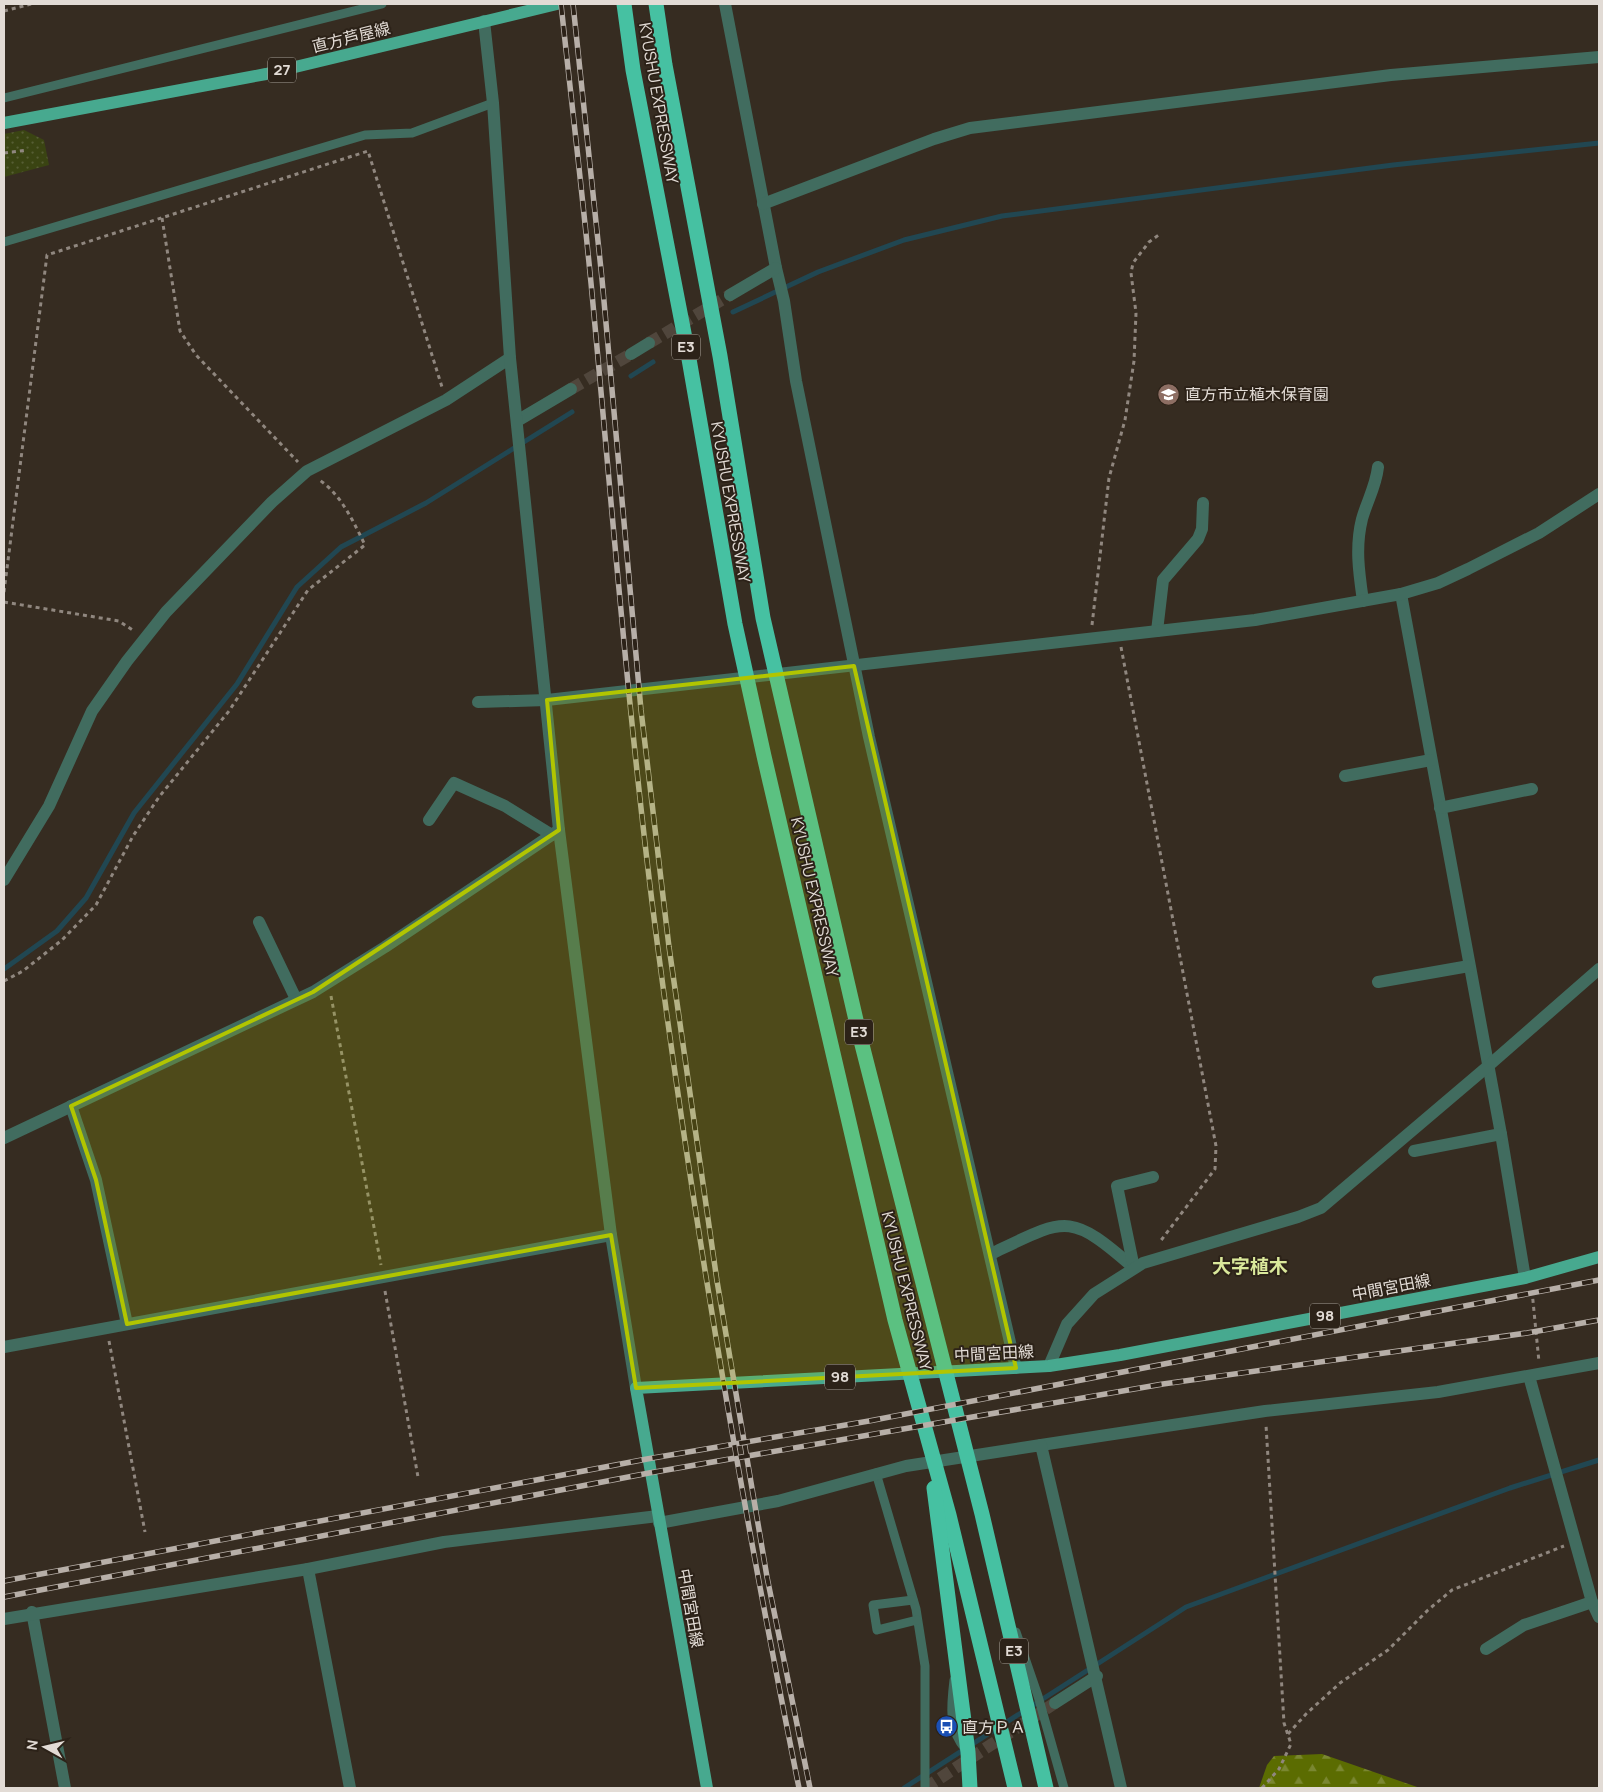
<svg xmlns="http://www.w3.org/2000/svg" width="1603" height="1792" font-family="Manrope,'Noto Sans JP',sans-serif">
  <defs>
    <pattern id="forest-firs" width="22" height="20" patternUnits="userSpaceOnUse" patternTransform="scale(1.25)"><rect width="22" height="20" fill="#5b6c01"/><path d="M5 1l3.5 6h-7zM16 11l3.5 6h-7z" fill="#7a8731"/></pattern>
    <pattern id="park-dots" width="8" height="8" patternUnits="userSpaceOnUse" patternTransform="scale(1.25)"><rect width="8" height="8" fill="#3a4412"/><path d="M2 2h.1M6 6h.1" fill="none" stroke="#565e34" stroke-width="1.8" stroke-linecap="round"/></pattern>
  </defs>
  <rect width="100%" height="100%" fill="#362c21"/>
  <path fill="url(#forest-firs)" d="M1322 1754 1420 1788H1259L1267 1765 1274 1756Z"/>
  <path fill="url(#park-dots)" d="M24 130 44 140 49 165 4 177V134Z"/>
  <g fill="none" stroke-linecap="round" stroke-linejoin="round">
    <g stroke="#214752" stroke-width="5">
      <path d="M733 312 818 272 904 240 1002 216 1393 165 1599 143"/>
      <path d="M631 376 653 362"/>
      <path d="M4 969 57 931 86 898 134 813 237 684 297 587 341 547 426 503 572 412"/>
      <path d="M904 1788 1186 1607 1510 1488 1599 1460"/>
    </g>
    <g stroke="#50463c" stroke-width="12" stroke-dasharray="12 6" stroke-linecap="butt">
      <path d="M649 343 730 295"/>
      <path d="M571 389 631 354"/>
      <path d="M925 1788 1055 1703"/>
    </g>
    <g stroke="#90877f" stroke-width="3" stroke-dasharray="4 4" stroke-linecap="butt">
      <path d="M4 11 31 4"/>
      <path d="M4 153 27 150"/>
      <path d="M162 218 180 331 196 355 298 462"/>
      <path d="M4 592 47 255 368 151 442 387"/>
      <path d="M4 602 119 621 134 631"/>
      <path d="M1092 625 1109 478 1125 420 1134 361 1136 313 1131 273 1133 263 1149 242 1160 234"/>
      <path d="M1121 647 1216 1146 1215 1169 1159 1243"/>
      <path d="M4 981 23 971 62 940 96 905 133 836 159 797 229 711 308 590 365 545C353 521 341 494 318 479"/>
      <path d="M331 996 381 1265"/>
      <path d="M385 1291 418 1477"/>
      <path d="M1532 1291 1539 1362"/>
      <path d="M109 1341 145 1532"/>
      <path d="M1288 1734 1306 1714 1340 1683 1388 1650 1428 1610 1452 1590 1564 1546"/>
      <path d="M1262 1788 1279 1769 1291 1744 1284 1723 1266 1425"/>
    </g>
    <g stroke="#416c5f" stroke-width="9">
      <path d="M4 98 382 4"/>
      <path d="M4 242 365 135 412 133 493 103"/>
      <path d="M876 1473 916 1609 925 1666V1788"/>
      <path d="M913 1600 873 1605 877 1630 917 1620"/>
      <path d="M1016 1632 1038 1696 1064 1788"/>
      <path d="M954 1680C951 1705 948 1730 966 1750"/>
    </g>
    <g stroke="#416c5f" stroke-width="12">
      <path d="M725 4 776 268 784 301 796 381 869 737 1016 1368"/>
      <path d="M763 204 934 139 970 128 1391 75 1599 57"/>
      <path d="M730 295 776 268"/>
      <path d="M631 354 649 343"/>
      <path d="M517 421 571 389"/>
      <path d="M1401 594 1501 1134 1525 1278"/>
      <path d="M1363 601C1359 573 1355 547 1362 519 1367 501 1376 486 1378 467"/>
      <path d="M1157 631 1163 580 1198 539 1202 529 1203 503"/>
      <path d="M478 702 547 700 1255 620 1401 594 1438 583 1468 569 1539 533 1599 494"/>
      <path d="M1345 776 1431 760"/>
      <path d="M1440 808 1532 789"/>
      <path d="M429 820 454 783 505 806 552 835"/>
      <path d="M4 880 49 806 92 711 127 661 166 612 272 502 307 471 446 400 510 358"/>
      <path d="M259 922 296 999"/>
      <path d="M1378 982 1469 966"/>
      <path d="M71 1106 96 1180 127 1324"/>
      <path d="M4 1138 313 992 385 947 559 830"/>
      <path d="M1414 1151 1501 1134"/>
      <path d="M991 1254C1066 1218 1069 1211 1134 1268"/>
      <path d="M1134 1268 1117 1186 1153 1177"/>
      <path d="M4 1347 611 1235"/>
      <path d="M1049 1366 1067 1324 1094 1294 1143 1263 1298 1217 1321 1208 1487 1067 1599 969"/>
      <path d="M1529 1376 1592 1602 1599 1617"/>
      <path d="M1041 1445 1265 1411 1438 1392 1599 1363"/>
      <path d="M308 1569 350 1788"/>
      <path d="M32 1612 65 1788"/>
      <path d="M4 1619 308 1569 444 1542 658 1516"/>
      <path d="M1486 1649 1524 1625 1592 1602"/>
      <path d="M1055 1703 1097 1676"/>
    </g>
    <g stroke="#416c5f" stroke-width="12">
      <path d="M484 21 493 103 510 358 559 830 611 1235 636 1388"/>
      <path d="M659 1523 778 1501 906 1466 1041 1445 1121 1788"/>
    </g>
    <g stroke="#47a98f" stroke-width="12">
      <path d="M4 123 266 74 557 4"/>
      <path d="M707 1788 636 1388 1049 1366 1120 1355 1525 1278 1599 1257"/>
    </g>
    <g stroke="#46c1a2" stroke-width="15">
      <path d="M624 4 633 70 689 359 735 624 764 756 895 1320 949 1515 1015 1788"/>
      <path d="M656 4 665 65 720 356 763 618 859 1033 982 1514 1046 1788"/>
      <path d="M934 1488 968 1752 970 1788"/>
    </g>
    <defs>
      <g id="rail">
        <path d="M561 4C571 97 582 190 591 283 612 505 629 728 658 949 695 1231 743 1510 799 1788"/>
        <path d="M573 4 602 279 641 710 669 947 717 1281 767 1577 810 1788"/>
        <path d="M4 1581 647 1459 869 1421 1599 1280"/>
        <path d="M4 1597 649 1473 1163 1384 1527 1333 1599 1320"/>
      </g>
    </defs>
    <use href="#rail" stroke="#b7afa8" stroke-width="5.5"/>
    <use href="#rail" stroke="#2c2218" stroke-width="4" stroke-dasharray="11" stroke-linecap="butt"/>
  </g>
  <path fill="#b1c500" fill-opacity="0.2" stroke="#b1c500" stroke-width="4" stroke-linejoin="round" d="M854 666 1016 1368 636 1388 611 1235 127 1324 96 1180 71 1106 313 992 559 830 547 700Z"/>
  <defs>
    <symbol id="school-disc" viewBox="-11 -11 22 22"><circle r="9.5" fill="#8d6e63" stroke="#2c2218"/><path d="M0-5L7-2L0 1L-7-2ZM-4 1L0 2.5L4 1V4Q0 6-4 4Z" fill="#fff"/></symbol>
    <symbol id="bus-disc" viewBox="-11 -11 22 22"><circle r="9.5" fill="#1a4fb4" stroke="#2c2218"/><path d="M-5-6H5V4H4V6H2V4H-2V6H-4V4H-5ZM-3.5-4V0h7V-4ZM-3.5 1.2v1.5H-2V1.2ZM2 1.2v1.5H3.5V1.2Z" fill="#fff"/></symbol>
  </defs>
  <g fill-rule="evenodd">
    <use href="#school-disc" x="1156" y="382" width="25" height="25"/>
    <use href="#bus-disc" x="934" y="1714" width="25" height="25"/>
  </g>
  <g text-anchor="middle" stroke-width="4" stroke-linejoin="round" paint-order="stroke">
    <g fill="#2c2218" stroke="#aba49c" stroke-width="1">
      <rect x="268" y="57.5" width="28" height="25" rx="4"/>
      <rect x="672" y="334.5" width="28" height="25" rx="4"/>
      <rect x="845" y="1019.5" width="28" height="25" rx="4"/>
      <rect x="1310" y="1303.5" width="30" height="25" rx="4"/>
      <rect x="825" y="1364.5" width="30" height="25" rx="4"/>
      <rect x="1000" y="1638.5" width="28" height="25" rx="4"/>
    </g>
    <g font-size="15" font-weight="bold" fill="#e2dbd5">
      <text x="282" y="75">27</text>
      <text x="686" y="352">E3</text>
      <text x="859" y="1037">E3</text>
      <text x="1325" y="1321">98</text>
      <text x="840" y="1382">98</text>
      <text x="1014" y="1656">E3</text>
    </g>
    <g font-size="16" fill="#e2dbd5" stroke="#2c2218">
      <text transform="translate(351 37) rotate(-14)" y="6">直方芦屋線</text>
      <text transform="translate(659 103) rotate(80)" y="6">KYUSHU EXPRESSWAY</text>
      <text transform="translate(731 502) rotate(80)" y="6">KYUSHU EXPRESSWAY</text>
      <text transform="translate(815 897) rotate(77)" y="6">KYUSHU EXPRESSWAY</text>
      <text transform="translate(1391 1287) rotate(-11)" y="6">中間宮田線</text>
      <text transform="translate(907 1291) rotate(76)" y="6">KYUSHU EXPRESSWAY</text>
      <text transform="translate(994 1353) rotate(-3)" y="6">中間宮田線</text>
      <text transform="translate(691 1608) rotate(80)" y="6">中間宮田線</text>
    </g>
    <g font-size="16" fill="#e2dbd5" stroke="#2c2218" text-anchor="start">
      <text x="1185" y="400">直方市立植木保育園</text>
      <text x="962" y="1733">直方ＰＡ</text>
    </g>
    <g font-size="19" font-weight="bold" fill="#dae89b" stroke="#2c2218">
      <text x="1250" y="1273">大字植木</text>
    </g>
  </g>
  <rect width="1603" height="1792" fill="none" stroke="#e2dbd5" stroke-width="10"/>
  <g transform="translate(45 1747) rotate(278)" stroke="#2c2218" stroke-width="4" paint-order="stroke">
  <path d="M0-4L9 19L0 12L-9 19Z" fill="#e2dbd5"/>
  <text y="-8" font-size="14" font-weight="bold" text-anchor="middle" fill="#e2dbd5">N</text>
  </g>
</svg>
